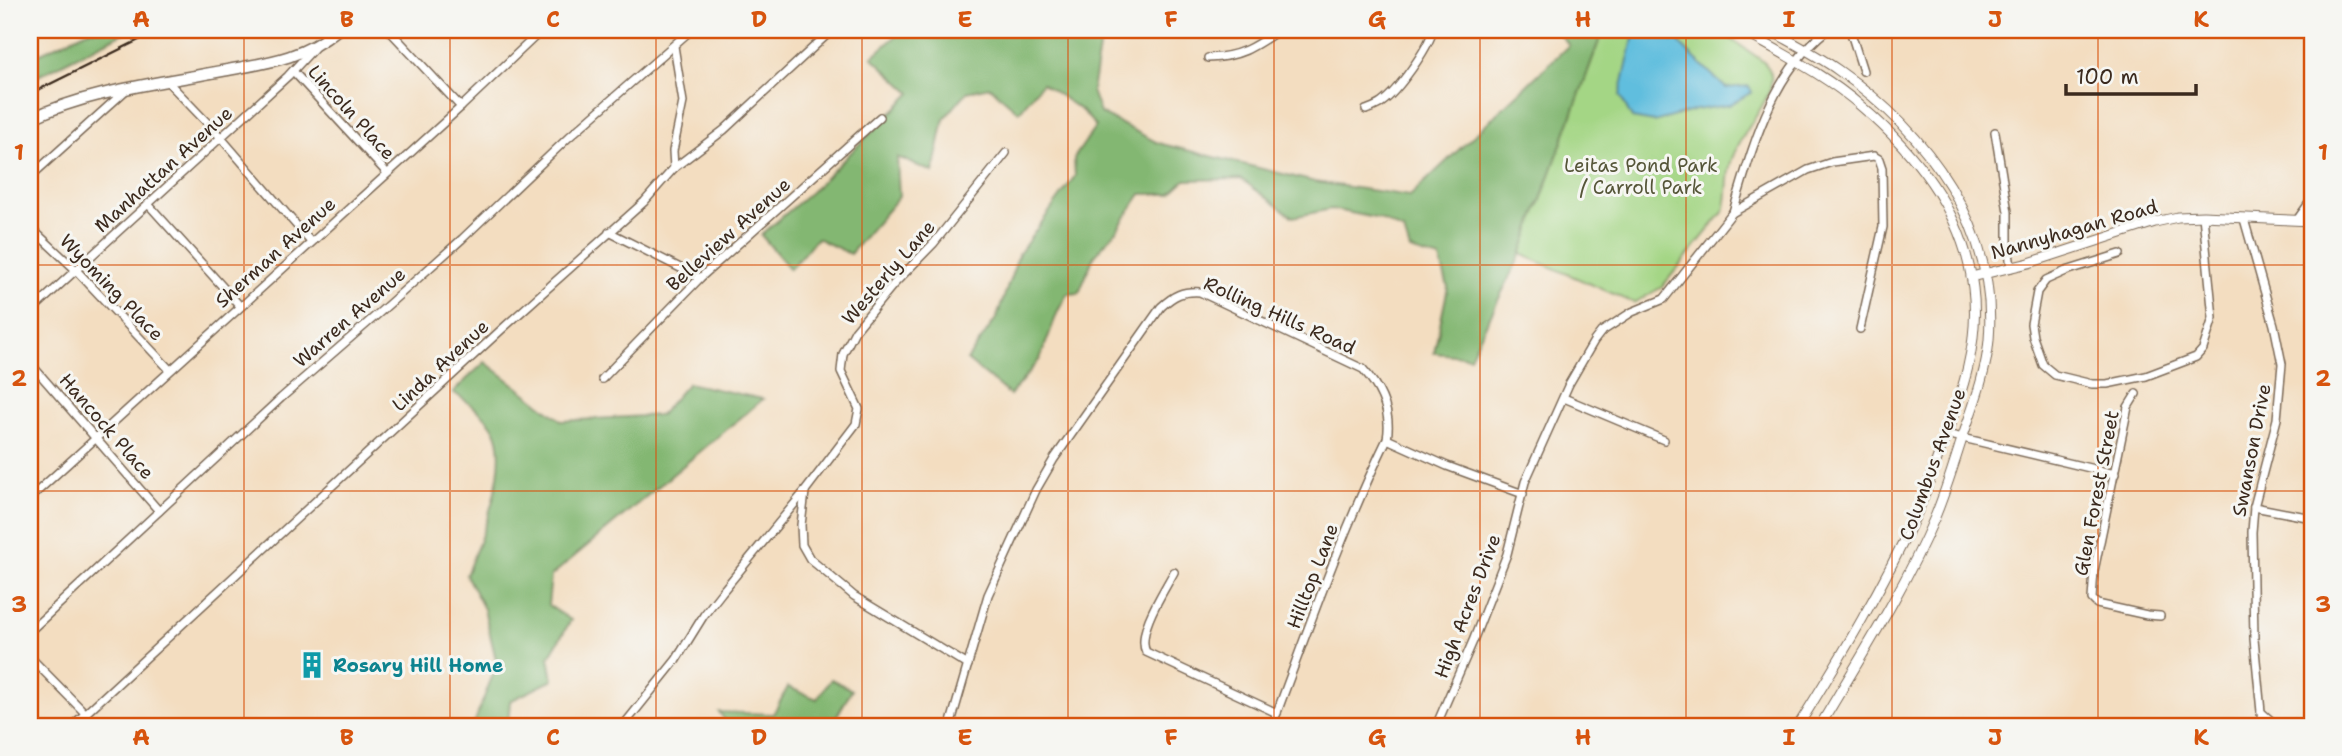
<svg xmlns="http://www.w3.org/2000/svg" width="2342" height="756" font-family="'Shantell Sans',sans-serif">
  <rect width="100%" height="100%" fill="#f6f6f2"/>
  <filter id="ink" filterUnits="userSpaceOnUse"><feTurbulence type="fractalNoise" baseFrequency=".0143" numOctaves="2"/><feDisplacementMap in="SourceGraphic" scale="14" xChannelSelector="R" yChannelSelector="G"/><feConvolveMatrix kernelMatrix="1 2 1 2 8 2 1 2 1" color-interpolation-filters="sRGB"/></filter>
  <filter id="wash" filterUnits="userSpaceOnUse"><feTurbulence type="fractalNoise" baseFrequency=".00686" numOctaves="4" result="noise"/><feDisplacementMap in="SourceGraphic" scale="28" xChannelSelector="R" yChannelSelector="G"/><feGaussianBlur stdDeviation="1.57" result="paint"/><feColorMatrix in="noise" values="0 0 0 0 0 0 0 0 0 0 0 0 0 0 0 0 0 1.4 0 .05"/><feComposite in="paint" operator="in"/></filter>
  <g filter="url(#wash)">
    <rect width="100%" height="100%" fill="#f3ddc0"/>
    <path fill="#a4d685" stroke="#708052" stroke-width="2" d="M1603 30H1718L1760 59C1768 65 1773 72 1771 83 1769 104 1738 137 1731 162 1726 178 1729 195 1724 211L1662 287 1634 303 1521 254Z"/>
    <g fill="#83b772" stroke="#5f7048" stroke-width="2">
      <path d="M90 30H129L30 80V58Z"/>
      <path d="M903 30H1102L1092 91 1100 113 1158 143 1315 182 1410 196 1569 45 1555 30H1603L1521 254 1470 357 1434 353 1448 287 1440 259 1410 250 1404 231 1380 219 1331 209 1293 217 1241 179 1185 180 1170 194H1141L1116 231 1094 256 1079 293 1067 294 1058 311 1040 359 1010 395 967 360 997 317 1019 254 1075 176 1074 158 1096 126 1082 111 1042 83 1019 112 990 87 967 92 944 119 933 172 897 157 899 197 850 254 817 238 790 269 761 235 811 192 911 93 872 57Z"/>
      <path d="M485 362 562 421 660 415 688 383 763 399 551 576 548 605 571 620 549 657 553 680 510 701 508 726H473L497 664 484 609 466 575C480 541 513 463 494 429 485 413 467 402 453 392Z"/>
      <path d="M831 679 852 690 831 726H729L719 712 773 714 788 687 817 699Z"/>
    </g>
    <path fill="#60bede" stroke="#4e747e" stroke-width="2" d="M1635 30H1672L1682 46 1726 88 1749 86 1752 92 1729 105 1696 110 1654 122 1632 118 1620 95Z"/>
  </g>
  <g filter="url(#ink)">
    <g fill="none" stroke-linecap="round" stroke-linejoin="round">
      <defs>
        <g id="minor">
          <path d="M389 30 461 107"/>
          <path d="M1850 30 1863 71"/>
          <path d="M1208 58C1240 57 1254 47 1279 30"/>
          <path d="M293 71 387 173"/>
          <path d="M168 82 216 132 310 241"/>
          <path d="M1366 110C1371 108 1377 106 1381 103 1398 91 1428 49 1433 30"/>
          <path d="M1995 132 2008 212V243L2011 268"/>
          <path d="M674 168 673 151 683 102 674 46"/>
          <path d="M30 177 125 91"/>
          <path d="M148 204 240 306"/>
          <path d="M1733 212C1753 146 1771 74 1827 30"/>
          <path d="M2244 219 2274 325 2282 364 2277 419 2254 507 2252 532 2254 639 2261 712 2277 726"/>
          <path d="M2297 220 2312 199"/>
          <path d="M30 227 76 270 170 370"/>
          <path d="M609 232 700 278"/>
          <path d="M2120 254 2066 271 2046 280 2037 292 2031 324 2033 337 2043 365 2055 375 2092 384H2107L2146 376 2196 357 2203 349 2213 318 2203 216"/>
          <path d="M30 312 288 76 314 48"/>
          <path d="M30 363 159 511"/>
          <path d="M602 379 700 278 880 117"/>
          <path d="M2136 394 2128 407 2094 571 2092 599 2097 604 2147 615 2160 616"/>
          <path d="M1564 398 1664 440"/>
          <path d="M1946 434 2115 474"/>
          <path d="M1387 439 1447 466 1523 494"/>
          <path d="M805 492 801 525 802 545 810 559 854 596 968 665"/>
          <path d="M30 498 461 107 542 30"/>
          <path d="M2254 507 2312 518"/>
          <path d="M1174 572C1164 591 1136 632 1146 652L1277 713"/>
          <path d="M30 631 281 398 379 313 462 239 569 137 691 30"/>
          <path d="M30 657 86 714"/>
          <path d="M2261 712 2262 726"/>
          <path d="M72 726 501 330 644 202 674 168 724 130 832 30"/>
          <path d="M623 726 676 660 704 615 722 592 805 491 856 424 859 409 841 371 843 354 855 331 893 285 934 243 1006 153"/>
          <path d="M950 726 988 595 1036 490 1054 459 1161 307C1174 295 1182 291 1200 292L1363 369C1380 388 1392 412 1387 439 1342 532 1308 629 1272 726"/>
          <path d="M1436 726 1473 641 1507 554 1525 482 1569 384 1594 341 1601 332 1632 312 1664 299 1732 213 1808 170 1832 162 1874 156 1879 159 1882 168 1883 227 1860 329"/>
        </g>
        <g id="tertiary">
          <path d="M1741 30C1783 54 1826 75 1862 107 1917 154 1964 215 1973 288 1980 343 1962 393 1943 443 1934 466 1927 490 1917 513 1883 587 1841 657 1798 726"/>
          <path d="M1770 30C1793 43 1817 55 1838 70 1927 132 1998 227 1989 340 1986 375 1972 409 1961 442 1953 467 1945 493 1935 517 1904 590 1860 658 1820 726"/>
          <path d="M1971 277 2029 263 2155 222 2178 217 2203 216 2312 221"/>
        </g>
        <path id="secondary" d="M30 119C88 91 159 83 222 71 265 63 303 59 337 30"/>
      </defs>
      <use href="#minor" stroke="#7b6957" stroke-width="10"/>
      <use href="#tertiary" stroke="#7b6957" stroke-width="11"/>
      <use href="#secondary" stroke="#7b6957" stroke-width="13"/>
      <use href="#minor" stroke="#fff" stroke-width="7"/>
      <use href="#tertiary" stroke="#fff" stroke-width="9"/>
      <use href="#secondary" stroke="#fff" stroke-width="10"/>
      <path stroke="#3b2a1e" stroke-width="2.5" d="M30 94 159 30"/>
    </g>
  </g>
  <path fill="none" stroke="#d7540e" stroke-width="2" stroke-opacity="0.55" d="M244 30V726M450 30V726M656 30V726M862 30V726M1068 30V726M1274 30V726M1480 30V726M1686 30V726M1892 30V726M2098 30V726M30 265H2312M30 491H2312"/>
  <defs>
    <symbol id="building-bare" viewBox="-9 -9 18 18"><path d="M-4-6H4V6H1V3H-1V6H-4ZM-2.5-4.3h1.7v1.8h-1.7ZM.8-4.3h1.7v1.8H.8ZM-2.5-1h1.7V.8h-1.7ZM.8-1h1.7V.8H.8Z" fill="#0f9aa8" stroke="#f6f6f2" stroke-width="2.5" paint-order="stroke"/></symbol>
  </defs>
  <g fill-rule="evenodd">
    <use href="#building-bare" x="293" y="646" width="38" height="38"/>
  </g>
  <g text-anchor="middle" stroke-width="6" stroke-linejoin="round" paint-order="stroke">
    <g font-size="19" fill="#3b2a1e" stroke="#f6f6f2">
      <text transform="translate(352 112) rotate(48)" y="7">Lincoln Place</text>
      <text transform="translate(163 169) rotate(-42)" y="7">Manhattan Avenue</text>
      <text transform="translate(2074 229) rotate(-16)" y="7">Nannyhagan Road</text>
      <text transform="translate(728 234) rotate(-42)" y="7">Belleview Avenue</text>
      <text transform="translate(275 252) rotate(-42)" y="7">Sherman Avenue</text>
      <text transform="translate(888 272) rotate(-49)" y="7">Westerly Lane</text>
      <text transform="translate(112 287) rotate(46)" y="7">Wyoming Place</text>
      <text transform="translate(1280 315) rotate(24)" y="7">Rolling Hills Road</text>
      <text transform="translate(349 317) rotate(-41)" y="7">Warren Avenue</text>
      <text transform="translate(440 365) rotate(-43)" y="7">Linda Avenue</text>
      <text transform="translate(107 426) rotate(49)" y="7">Hancock Place</text>
      <text transform="translate(2251 450) rotate(-79)" y="7">Swanson Drive</text>
      <text transform="translate(1932 464) rotate(-70)" y="7">Columbus Avenue</text>
      <text transform="translate(2096 493) rotate(-79)" y="7">Glen Forest Street</text>
      <text transform="translate(1312 576) rotate(-69)" y="7">Hilltop Lane</text>
      <text transform="translate(1467 606) rotate(-69)" y="7">High Acres Drive</text>
    </g>
    <g font-size="19" fill="#555538" stroke="#f6f6f2">
      <text x="1641" y="172">Leitas Pond Park<tspan x="1641" dy="22">/ Carroll Park</tspan></text>
    </g>
    <g font-size="19" font-weight="bold" fill="#0d838f" stroke="#f6f6f2" text-anchor="start">
      <text x="333" y="672">Rosary Hill Home</text>
    </g>
  </g>
  <rect width="2342" height="756" fill="none" stroke="#f6f6f2" stroke-width="77"/>
  <path d="M2066 84v10h130v-10" fill="none" stroke="#3b2a1e" stroke-width="3.5"/>
  <text x="2076" y="84" font-size="21" fill="#3b2a1e" stroke="#f6f6f2" stroke-width="5" paint-order="stroke">100 m</text>
  <rect x="38" y="38" width="2266" height="680" fill="none" stroke="#d7540e" stroke-width="2.5"/>
  <g font-size="23" text-anchor="middle" font-weight="bold" fill="#d7540e">
    <text x="141" y="27">A</text>
    <text x="347" y="27">B</text>
    <text x="553" y="27">C</text>
    <text x="759" y="27">D</text>
    <text x="965" y="27">E</text>
    <text x="1171" y="27">F</text>
    <text x="1377" y="27">G</text>
    <text x="1583" y="27">H</text>
    <text x="1789" y="27">I</text>
    <text x="1995" y="27">J</text>
    <text x="2201" y="27">K</text>
    <text x="19" y="160">1</text>
    <text x="2323" y="160">1</text>
    <text x="19" y="386">2</text>
    <text x="2323" y="386">2</text>
    <text x="19" y="612">3</text>
    <text x="2323" y="612">3</text>
    <text x="141" y="745">A</text>
    <text x="347" y="745">B</text>
    <text x="553" y="745">C</text>
    <text x="759" y="745">D</text>
    <text x="965" y="745">E</text>
    <text x="1171" y="745">F</text>
    <text x="1377" y="745">G</text>
    <text x="1583" y="745">H</text>
    <text x="1789" y="745">I</text>
    <text x="1995" y="745">J</text>
    <text x="2201" y="745">K</text>
  </g>
</svg>
